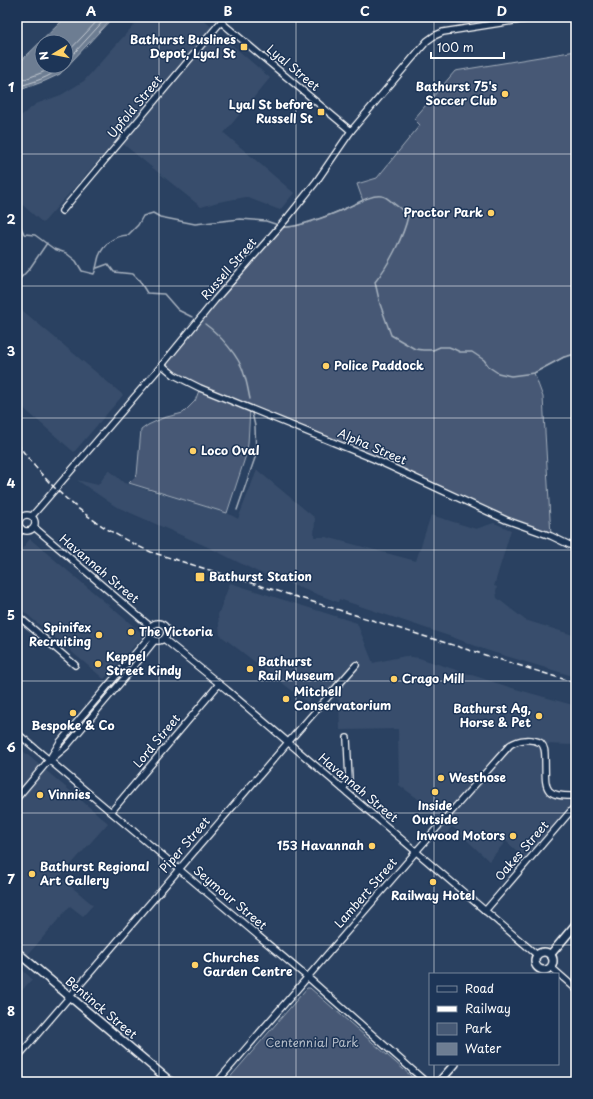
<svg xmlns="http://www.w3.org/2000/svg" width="593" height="1099" font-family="'Playpen Sans',sans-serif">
  <rect width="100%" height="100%" fill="#2a4161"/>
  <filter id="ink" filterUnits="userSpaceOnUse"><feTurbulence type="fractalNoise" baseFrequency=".025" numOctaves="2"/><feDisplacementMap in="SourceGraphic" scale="8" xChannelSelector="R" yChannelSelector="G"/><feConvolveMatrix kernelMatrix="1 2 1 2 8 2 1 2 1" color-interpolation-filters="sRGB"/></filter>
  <g filter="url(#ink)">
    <g fill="#394e6c">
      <path d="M141 17H200L270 78 224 133 294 193 280 210 246 197 218 202 201 207 117 139 43 223 17 200V119L36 104 61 95 84 81Z"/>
      <path d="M17 306 123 395 74 452 21 406 17 392Z"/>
      <path d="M109 470 124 483 227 513 238 519 257 470 315 518 314 537H326L416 561 431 515 476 529 494 523 511 530 494 586 497 587 496 591 497 598 525 620 576 636V677L486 650 455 638 339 599 338 602 258 572 208 547 115 506 77 480 98 485Z"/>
      <path d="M30 539 144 635 104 679 17 606V555Z"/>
      <path d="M230 583 357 623 373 663 405 656 419 658 512 688 576 706V745L543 744 545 778 550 792 576 796V805L528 861 506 841 489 861 452 826 444 837 428 806 399 785 398 729 340 730 339 700 322 686 307 702 220 635 218 615Z"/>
      <path d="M17 746 108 823 60 877 93 905 83 916 70 906 18 966 32 979 17 996Z"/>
    </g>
    <g fill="#465975" stroke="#a2acba">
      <path d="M576 51V354L564 357 534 373 543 397 551 536 506 520 421 480 250 408 248 444 245 458 227 513 129 483 137 475 141 430 148 425 163 418 183 413 195 401 200 388 162 365 281 227C299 230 344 208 363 201L357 184 377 178 420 125 414 119 455 71Z"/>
      <path d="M307 988H310L418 1082H226Z"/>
    </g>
    <path fill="#6d7d92" stroke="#a7b1be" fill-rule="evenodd" d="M66 17H113L60 74 45 81 17 91V62L21 61ZM42 42H66V66H42Z"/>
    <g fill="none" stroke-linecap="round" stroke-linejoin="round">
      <g stroke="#c5cbd3" stroke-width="1">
        <path d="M66 54 101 17"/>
        <path d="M66 62 107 17"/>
        <path d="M17 82 41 73 55 66"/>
        <path d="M17 87C32 82 51 78 62 66"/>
      </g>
      <g stroke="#a7b1be" stroke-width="1.5">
        <path d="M17 223H19L24 234 35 235 54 249 66 253 76 261 82 271 94 274C97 268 97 262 99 256 105 242 114 236 128 235L138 225 143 216 153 213 160 217 195 224 240 219 266 221 278 225"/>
        <path d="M281 227C294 229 331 215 344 209 354 205 371 194 382 196 388 197 392 203 397 206 402 210 405 211 408 216 404 236 388 266 375 282L380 304 391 335 415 349 423 350H433L440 347H449L454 349 460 352H472L484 360 489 367 498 373 511 376 534 373 564 357 576 354"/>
        <path d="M97 268 108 264 114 272 133 274 139 280 147 293 164 294 178 310 192 317"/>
        <path d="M17 282 30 268 47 243"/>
        <path d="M205 324C219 334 240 357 244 374 247 382 248 390 250 399"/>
        <path d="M237 510 256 455 255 426 252 413"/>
      </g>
      <defs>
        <g id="minor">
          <path d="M221 22 351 131"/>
          <path d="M62 211 225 17"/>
          <path d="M162 365 174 375 200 388 374 459 506 520 551 536 576 548"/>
          <circle cx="27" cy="523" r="8"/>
          <path d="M32 516 162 365 215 300 288 217 316 182 351 131 427 41 434 36 443 32 539 17"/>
          <path d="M34 527 151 627"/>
          <path d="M17 535 22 529"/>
          <path d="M17 615 75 665"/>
          <circle cx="158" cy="632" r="9"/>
          <path d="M164 639 227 690 537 955"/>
          <path d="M17 733 312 981 426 1082"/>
          <path d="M53 758 66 747 127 675 155 640"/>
          <path d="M343 789 349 780 347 738"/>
          <path d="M17 798 49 760 60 742 150 636"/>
          <path d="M111 812 219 684"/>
          <path d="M485 911 576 805"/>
          <path d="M551 967 576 989"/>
          <path d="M17 1058 284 747 356 665"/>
          <path d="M217 1082 420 847 510 745C519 739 532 738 541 743 545 747 545 752 545 757 546 788 541 797 576 796"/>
        </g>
        <g id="major">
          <path d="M17 952 171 1082"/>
          <circle cx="544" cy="961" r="9"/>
          <path d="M550 955 576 924"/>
          <path d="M439 1082 455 1064"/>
        </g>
      </defs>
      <use href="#minor" stroke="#fff" stroke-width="8"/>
      <use href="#major" stroke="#fff" stroke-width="10"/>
      <use href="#minor" stroke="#1d3557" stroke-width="5.5"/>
      <use href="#major" stroke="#1d3557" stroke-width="7"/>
      <path stroke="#fff" stroke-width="1.5" stroke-dasharray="6 3" stroke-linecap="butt" d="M17 443C51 492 96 528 151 552L576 683"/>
    </g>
  </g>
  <path fill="none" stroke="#fff" stroke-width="1" stroke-opacity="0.55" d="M159 17V1082M296 17V1082M434 17V974M17 154H576M17 286H576M17 418H576M17 550H576M17 681H576M17 813H576M17 945H576M434 1064V1082"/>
  <g fill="#ffd166" stroke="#1d3557" stroke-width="1.5">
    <rect x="240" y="43" width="8" height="8" rx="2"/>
    <circle cx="505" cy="94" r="4"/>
    <rect x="317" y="108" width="8" height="8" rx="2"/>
    <circle cx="491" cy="213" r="4"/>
    <circle cx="326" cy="366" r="4"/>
    <circle cx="193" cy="451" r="4"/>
    <rect x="195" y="572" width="10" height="10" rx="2"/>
    <circle cx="131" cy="632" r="4"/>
    <circle cx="99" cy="635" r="4"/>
    <circle cx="98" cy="664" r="4"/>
    <circle cx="250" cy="669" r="4"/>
    <circle cx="394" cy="679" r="4"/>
    <circle cx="286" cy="699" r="4"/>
    <circle cx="73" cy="713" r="4"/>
    <circle cx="539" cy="716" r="4"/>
    <circle cx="441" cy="778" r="4"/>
    <circle cx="435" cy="792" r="4"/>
    <circle cx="40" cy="795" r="4"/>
    <circle cx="513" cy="836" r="4"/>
    <circle cx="372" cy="846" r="4"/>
    <circle cx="32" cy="874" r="4"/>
    <circle cx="433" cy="882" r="4"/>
    <circle cx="195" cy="965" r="4"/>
  </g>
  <g text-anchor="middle" stroke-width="3" stroke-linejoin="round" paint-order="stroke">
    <g font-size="12" font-weight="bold" fill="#fff" stroke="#1d3557" text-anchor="start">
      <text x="236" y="44" text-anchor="end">Bathurst Buslines<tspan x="236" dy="14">Depot, Lyal St</tspan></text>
      <text x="497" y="91" text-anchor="end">Bathurst 75's<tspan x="497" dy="14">Soccer Club</tspan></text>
      <text x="313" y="109" text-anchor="end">Lyal St before<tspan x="313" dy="14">Russell St</tspan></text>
      <text x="483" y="217" text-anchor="end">Proctor Park</text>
      <text x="334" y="370">Police Paddock</text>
      <text x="201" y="455">Loco Oval</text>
      <text x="209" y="581">Bathurst Station</text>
      <text x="91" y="632" text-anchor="end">Spinifex<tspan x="91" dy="14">Recruiting</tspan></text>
      <text x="139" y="636">The Victoria</text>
      <text x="106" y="661">Keppel<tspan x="106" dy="14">Street Kindy</tspan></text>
      <text x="258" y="666">Bathurst<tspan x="258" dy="14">Rail Museum</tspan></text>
      <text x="402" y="683">Crago Mill</text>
      <text x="294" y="696">Mitchell<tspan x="294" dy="14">Conservatorium</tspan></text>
      <text x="531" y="713" text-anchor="end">Bathurst Ag,<tspan x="531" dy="14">Horse &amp; Pet</tspan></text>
      <text x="73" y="730" text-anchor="middle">Bespoke &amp; Co</text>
      <text x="449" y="782">Westhose</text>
      <text x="48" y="799">Vinnies</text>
      <text x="435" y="810" text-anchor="middle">Inside<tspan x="435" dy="14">Outside</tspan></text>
      <text x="505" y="840" text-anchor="end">Inwood Motors</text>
      <text x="364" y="850" text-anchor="end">153 Havannah</text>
      <text x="40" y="871">Bathurst Regional<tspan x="40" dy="14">Art Gallery</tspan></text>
      <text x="433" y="900" text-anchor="middle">Railway Hotel</text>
      <text x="203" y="962">Churches<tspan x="203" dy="14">Garden Centre</tspan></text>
    </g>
    <g font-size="12" fill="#fff" stroke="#1d3557">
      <text transform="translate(293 68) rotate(40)" y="4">Lyal Street</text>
      <text transform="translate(135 107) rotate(-50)" y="4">Upfold Street</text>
      <text transform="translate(229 269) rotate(-49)" y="4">Russell Street</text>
      <text transform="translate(372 447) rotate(23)" y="4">Alpha Street</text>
      <text transform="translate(99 569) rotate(40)" y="4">Havannah Street</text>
      <text transform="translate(157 741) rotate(-50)" y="4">Lord Street</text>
      <text transform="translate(358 788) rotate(40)" y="4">Havannah Street</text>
      <text transform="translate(185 845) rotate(-49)" y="4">Piper Street</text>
      <text transform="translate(522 851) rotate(-49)" y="4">Oakes Street</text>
      <text transform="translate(366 893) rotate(-49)" y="4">Lambert Street</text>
      <text transform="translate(230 898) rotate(40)" y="4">Seymour Street</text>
      <text transform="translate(101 1008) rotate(40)" y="4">Bentinck Street</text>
    </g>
    <g font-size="12" fill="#b5bdc8" stroke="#1d3557">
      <text x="312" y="1047">Centennial Park</text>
    </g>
  </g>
  <rect width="593" height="1099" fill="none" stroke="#1d3557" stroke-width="44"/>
  <rect x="429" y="973" width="130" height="92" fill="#1d3557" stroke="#77869a"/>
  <rect x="437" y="986" width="20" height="6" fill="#1d3557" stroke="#77869a"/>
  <text x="465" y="993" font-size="12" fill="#ffffff">Road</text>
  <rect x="437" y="1006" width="20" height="6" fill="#ffffff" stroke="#77869a"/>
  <text x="465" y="1013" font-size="12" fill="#ffffff">Railway</text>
  <rect x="437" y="1023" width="20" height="12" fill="#465975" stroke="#77869a"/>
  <text x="465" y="1033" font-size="12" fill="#ffffff">Park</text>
  <rect x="437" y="1043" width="20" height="12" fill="#6d7d92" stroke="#77869a"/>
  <text x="465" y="1053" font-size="12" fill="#ffffff">Water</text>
  <g transform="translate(54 54) rotate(260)"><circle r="19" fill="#1d3557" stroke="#77869a"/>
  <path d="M0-3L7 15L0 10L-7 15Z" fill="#ffd166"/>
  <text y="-6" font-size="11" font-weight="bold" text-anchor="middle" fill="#ffffff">N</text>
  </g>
  <path d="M431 52v6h73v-6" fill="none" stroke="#ffffff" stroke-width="2"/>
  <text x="437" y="52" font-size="12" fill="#ffffff" stroke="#1d3557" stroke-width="3" paint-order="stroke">100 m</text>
  <rect x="22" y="22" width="549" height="1055" fill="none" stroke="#fff" stroke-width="1.5"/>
  <g font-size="13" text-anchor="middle" font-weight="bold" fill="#fff">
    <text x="91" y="16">A</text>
    <text x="228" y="16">B</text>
    <text x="365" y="16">C</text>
    <text x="502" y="16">D</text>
    <text x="11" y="92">1</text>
    <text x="11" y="224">2</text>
    <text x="11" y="356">3</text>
    <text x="11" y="488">4</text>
    <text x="11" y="620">5</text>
    <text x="11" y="752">6</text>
    <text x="11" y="884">7</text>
    <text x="11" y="1016">8</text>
  </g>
</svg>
